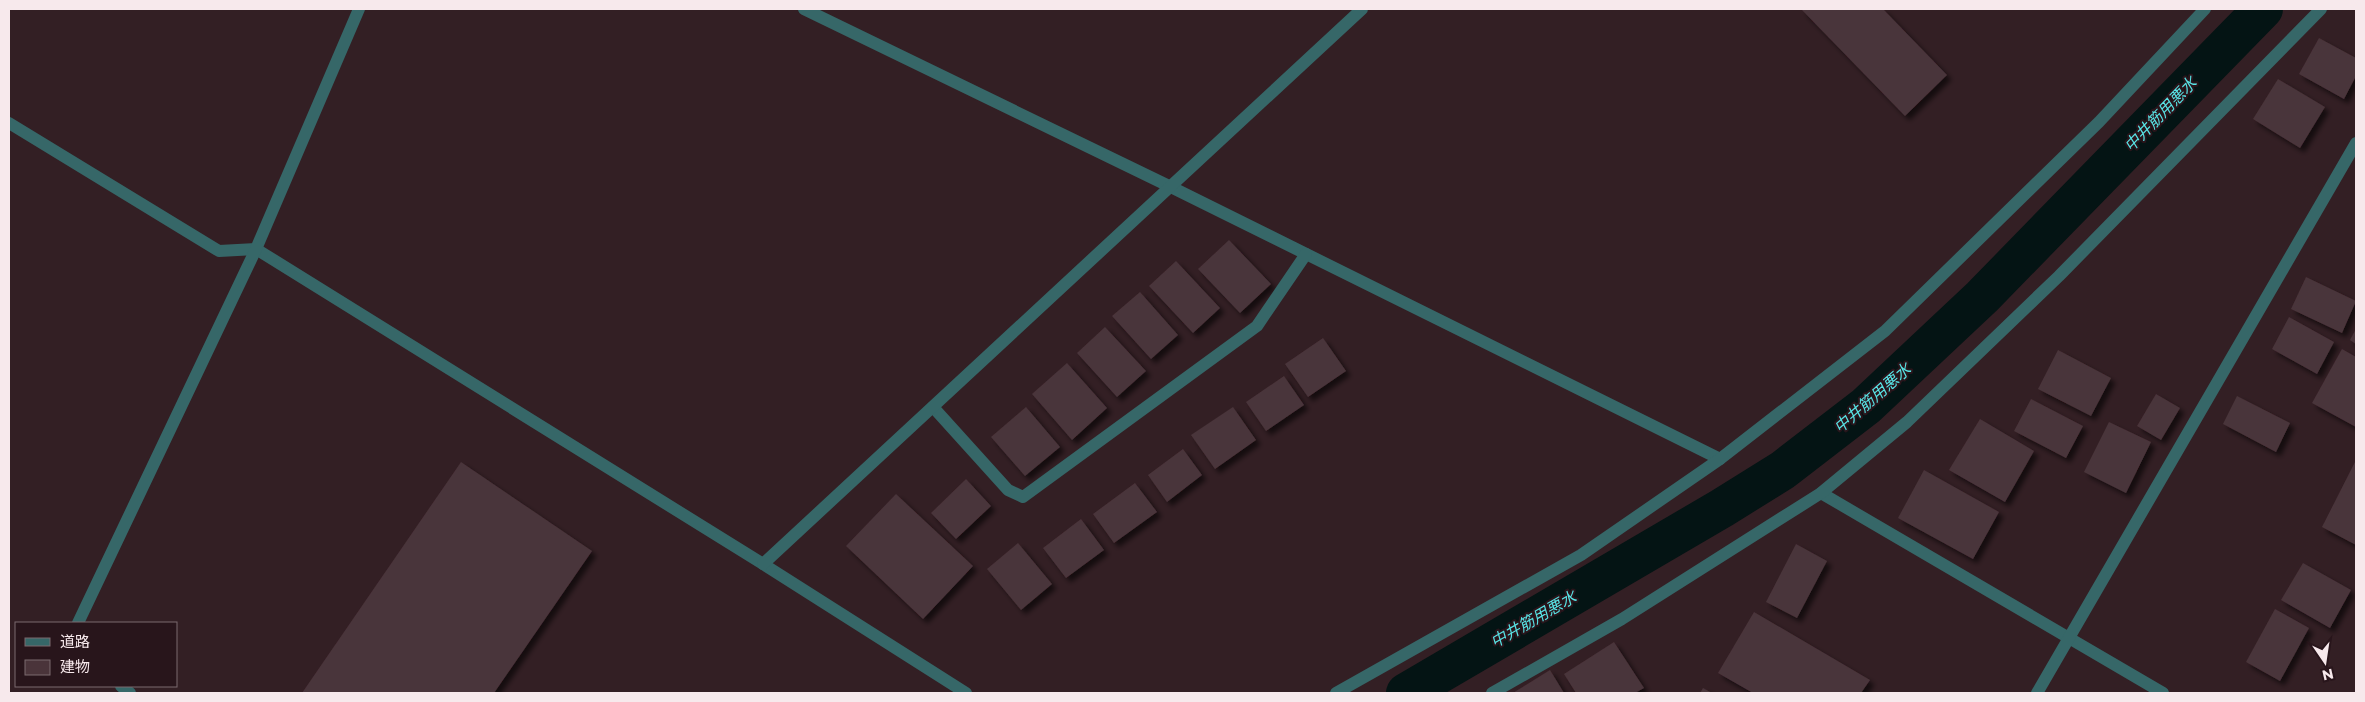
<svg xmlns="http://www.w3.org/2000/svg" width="2365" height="702" font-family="Montserrat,'Noto Sans JP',sans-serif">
  <defs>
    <filter id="shadow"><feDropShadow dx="4.5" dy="4.5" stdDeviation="2.5" flood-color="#0009"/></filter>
  </defs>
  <rect width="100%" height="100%" fill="#331f24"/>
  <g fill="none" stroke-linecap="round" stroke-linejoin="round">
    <path stroke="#041414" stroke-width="40" d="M1406 693 1722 508 1783 470 1866 406 1982 297 2263 9"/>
  </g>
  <g fill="#4a343a" filter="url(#shadow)">
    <path d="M1801 9H1883L1947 75 1905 116Z"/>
    <path d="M2319 38 2356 58V76L2344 99 2299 74Z"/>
    <path d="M2278 79 2325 107 2300 148 2253 119Z"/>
    <path d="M1229 240 1271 284 1240 313 1198 269Z"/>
    <path d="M1176 261 1220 308 1193 333 1149 286Z"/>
    <path d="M2306 277 2356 301 2342 333 2291 309Z"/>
    <path d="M1140 292 1178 335 1151 359 1112 316Z"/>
    <path d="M2289 317 2334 342 2317 374 2272 349Z"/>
    <path d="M1105 327 1146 371 1117 397 1077 353Z"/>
    <path d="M2356 329V344L2350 340Z"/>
    <path d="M1323 338 1346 371 1308 397 1285 364Z"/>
    <path d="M2342 349 2356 357V427L2312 403Z"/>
    <path d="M2058 350 2111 378 2091 416 2038 389Z"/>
    <path d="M1067 363 1107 408 1072 440 1032 394Z"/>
    <path d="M1284 376 1304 405 1266 431 1246 402Z"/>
    <path d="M2156 394 2180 408 2161 440 2137 426Z"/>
    <path d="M2237 396 2290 423 2276 452 2223 424Z"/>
    <path d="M2031 399 2083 426 2066 458 2014 431Z"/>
    <path d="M1026 407 1060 447 1025 476 991 437Z"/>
    <path d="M1233 407 1256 440 1215 469 1191 435Z"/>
    <path d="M1980 419 2034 451 2005 502 1949 470Z"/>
    <path d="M2109 422 2151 442 2126 493 2084 472Z"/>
    <path d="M1183 449 1202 475 1167 502 1148 475Z"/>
    <path d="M2356 460V545L2322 527Z"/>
    <path d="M461 462 592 551 494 693H302Z"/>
    <path d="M1924 470 1999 512 1973 559 1898 518Z"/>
    <path d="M966 479 991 506 956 539 931 513Z"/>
    <path d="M1135 483 1157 512 1114 543 1093 514Z"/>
    <path d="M896 494 973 566 923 619 846 546Z"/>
    <path d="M1081 519 1104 550 1066 578 1043 548Z"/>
    <path d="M1018 543 1052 584 1021 610 987 569Z"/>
    <path d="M1796 544 1827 561 1797 618 1766 602Z"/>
    <path d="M2303 563 2351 590 2330 628 2281 600Z"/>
    <path d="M2275 609 2309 628 2280 681 2246 662Z"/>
    <path d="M1754 612 1870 680 1861 693H1753L1718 673Z"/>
    <path d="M1614 642 1644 688 1635 693H1576L1564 674Z"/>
    <path d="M1550 670 1564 693H1513Z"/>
    <path d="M1703 688 1712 693H1700Z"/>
  </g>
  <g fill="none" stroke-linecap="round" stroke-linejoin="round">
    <g stroke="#366768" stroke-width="12">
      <path d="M804 9 1171 187 1720 459"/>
      <path d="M9 123 219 251 256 249 763 564 966 693"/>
      <path d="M933 407 1008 490 1023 497 1257 326 1306 254"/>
      <path d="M1821 493 2163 693"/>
      <path d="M763 564 1362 9"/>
      <path d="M78 623 256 249 359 9"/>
      <path d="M121 686 130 693"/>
      <path d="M1336 693 1581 555 1720 459 1885 331 2099 122 2205 9"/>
      <path d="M1492 693 1622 619 1821 493 1907 422 2059 276 2321 9"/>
      <path d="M2037 693 2356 143"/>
    </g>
  </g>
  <g text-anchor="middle" stroke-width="4" stroke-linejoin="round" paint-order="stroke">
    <g font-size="16" font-style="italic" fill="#58e4e6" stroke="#28151b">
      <text transform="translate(2160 114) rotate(-46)" y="6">中井筋用悪水</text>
      <text transform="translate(1872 398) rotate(-41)" y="6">中井筋用悪水</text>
      <text transform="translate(1533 619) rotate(-30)" y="6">中井筋用悪水</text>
    </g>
  </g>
  <rect width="2365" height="702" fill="none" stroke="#f7e9ec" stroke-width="20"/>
  <rect x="15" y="622" width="162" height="65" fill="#28151b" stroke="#7b6a6f"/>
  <rect x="25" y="638" width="25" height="8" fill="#366768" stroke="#7b6a6f"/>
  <text x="60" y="647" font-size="15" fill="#f7e9ec">道路</text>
  <rect x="25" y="660" width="25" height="15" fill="#4a343a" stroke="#7b6a6f"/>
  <text x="60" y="672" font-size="15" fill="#f7e9ec">建物</text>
  <g transform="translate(2325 662) rotate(167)" stroke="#28151b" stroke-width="4" paint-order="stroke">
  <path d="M0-4L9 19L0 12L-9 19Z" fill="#f7e9ec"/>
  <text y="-8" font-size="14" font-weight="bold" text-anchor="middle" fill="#f7e9ec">N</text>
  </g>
</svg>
